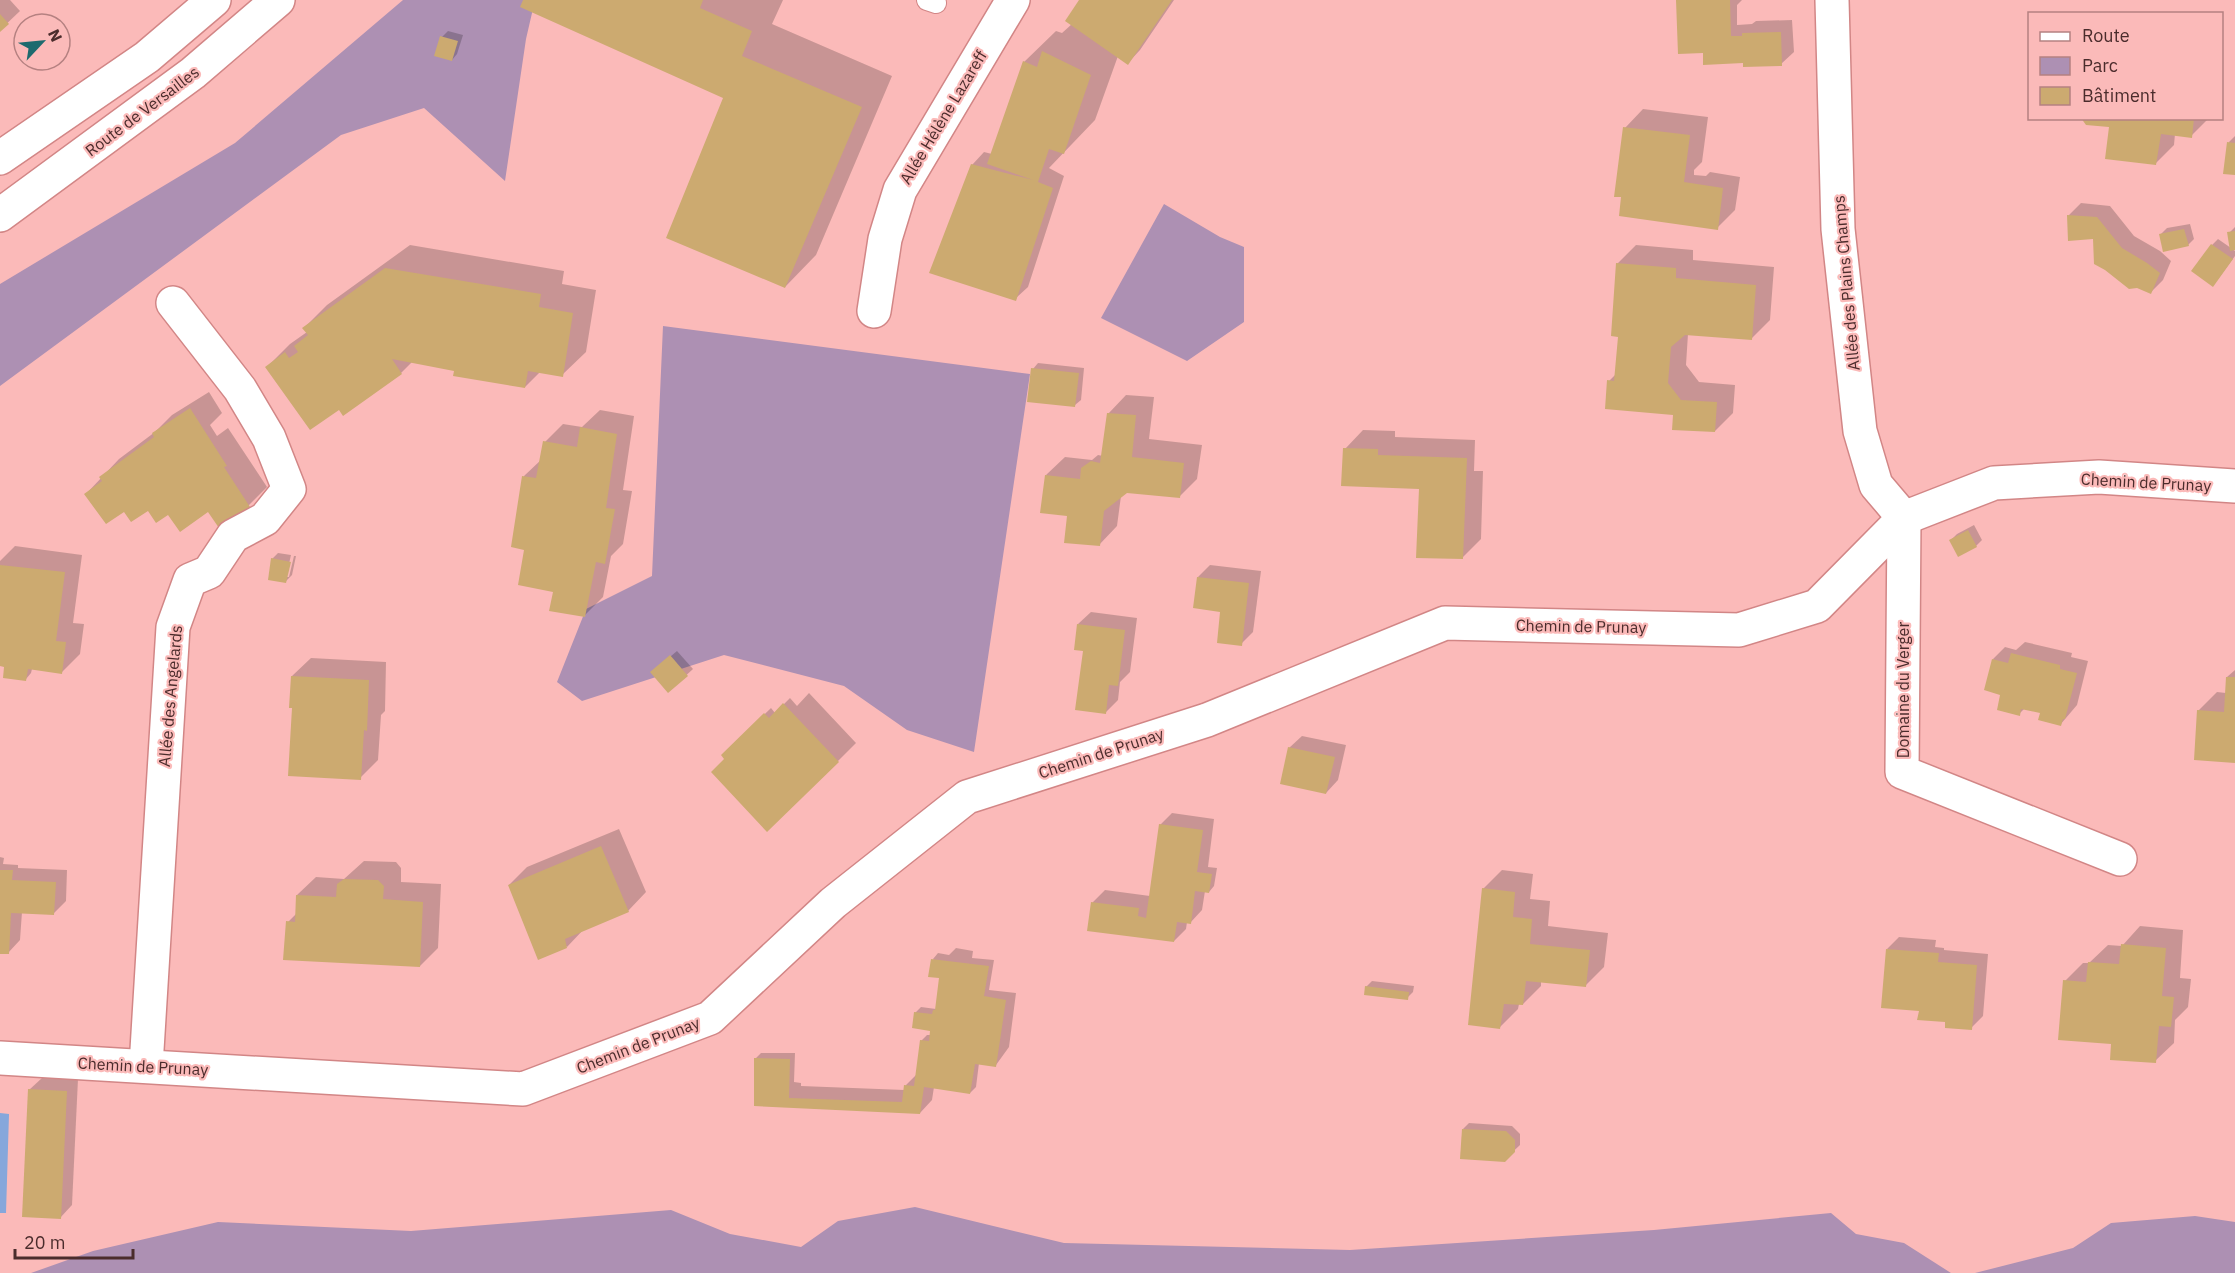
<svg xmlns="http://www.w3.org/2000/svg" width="2235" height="1273" font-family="'IBM Plex Sans',sans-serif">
  <rect width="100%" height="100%" fill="#fbbab9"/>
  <g fill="#ad90b3">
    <path d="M403 0H535L526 39 505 181 424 108 341 135 0 386V284L235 143Z"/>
    <path d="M1164 204 1220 237 1244 247V322L1187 361 1101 318Z"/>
    <path d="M663 326 1030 374 974 752 907 730 844 686 724 655 582 701 557 682 586 609 652 576Z"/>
    <path d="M915 1207 1064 1243 1350 1250 1654 1230 1831 1213 1856 1234 1904 1243 1951 1273H31L93 1251 218 1222 411 1231 671 1210 730 1234 801 1247 838 1221Z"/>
    <path d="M2195 1216 2235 1222V1273H1975L2073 1248 2111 1223Z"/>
  </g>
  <path fill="#86a7db" d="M0 1113 9 1114 6 1213H0Z"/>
  <g fill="#0003">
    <path d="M0 0H10L20 11 0 30Z"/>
    <path d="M525 0H783L772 24 892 76 816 255 785 287 725 97Z"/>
    <path d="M1081 0H1174L1140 50 1128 63 1118 56 1095 120 1049 168 1064 176 1028 287 1015 299 972 165 984 152 992 154 1024 62 1056 31 1062 33 1072 24Z"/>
    <path d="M1678 0H1742L1737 5V25L1752 24 1756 21 1792 20 1794 52 1781 64 1744 62 1704 51Z"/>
    <path d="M448 31 463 35 457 54 452 60 442 37Z"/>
    <path d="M1643 109 1708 117 1702 162 1694 170V175L1706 176 1710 172 1740 177 1735 210 1717 228 1625 128Z"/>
    <path d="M2083 118H2209L2191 136 2175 134 2174 145 2156 163 2112 126Z"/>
    <path d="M2235 136V174L2229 142Z"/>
    <path d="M2081 203 2110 206 2134 236 2160 251 2171 261 2163 280 2151 292 2068 216Z"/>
    <path d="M2190 224 2194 239 2188 245 2161 234 2167 228Z"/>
    <path d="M2235 227V249H2232L2235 251V256L2218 279 2212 245 2218 239 2231 248 2229 233Z"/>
    <path d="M410 245 564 271 562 284 596 290 586 352 562 375 540 372 525 387 456 370 412 362 401 373 339 408 267 367 290 344 307 332 304 328 327 305Z"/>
    <path d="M1636 245 1693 250V260L1774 267 1770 320 1752 338 1688 334 1686 365 1699 382 1735 385 1733 413 1715 431 1609 381 1616 374 1619 335 1617 264Z"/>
    <path d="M1038 363 1084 368 1081 400 1075 405 1033 369Z"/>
    <path d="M209 392 222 413 210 425 217 436 228 428 267 487 249 505 220 526 209 510 169 513 148 509H124L86 494 119 459 155 432 172 415Z"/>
    <path d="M1126 395 1154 397 1149 439 1202 445 1197 479 1179 497 1127 491 1121 496 1117 526 1099 545 1068 515 1046 475 1065 457 1092 460 1098 455 1103 456 1108 414Z"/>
    <path d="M600 410 634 416 623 490 632 491 623 544 611 556 603 597 585 615 554 591 526 549 524 476 542 459 545 442 563 424 582 427Z"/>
    <path d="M1363 430 1395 431V437L1475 440 1474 471H1483L1481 539 1462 558 1420 488 1345 449Z"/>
    <path d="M1974 525 1982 540 1976 546 1951 540 1957 534Z"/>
    <path d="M15 546 82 555 73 623 84 624 80 654 62 672 32 669 31 673 26 679 5 665H0V561Z"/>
    <path d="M278 553 291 555 286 577H289L294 556H296L292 575 286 581 272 559Z"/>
    <path d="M1210 565 1261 571 1253 632 1241 644 1198 577Z"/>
    <path d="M1091 612 1137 618 1130 672 1120 682 1118 700 1106 712 1078 624Z"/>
    <path d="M2025 642 2072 653 2071 657 2088 661 2077 705 2060 725 2041 712 2025 708 2019 714 2002 694 1993 659 2005 647 2016 650Z"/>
    <path d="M677 651 693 669 669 691 658 667Z"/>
    <path d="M311 658 386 662 385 711 381 715 378 760 360 778 294 706 292 676Z"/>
    <path d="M2235 670V762L2198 711 2217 692 2226 693 2227 677Z"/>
    <path d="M809 693 856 743 838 761 726 759 723 755 771 708 775 713 790 698 797 706Z"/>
    <path d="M1302 736 1346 745 1338 780 1326 793 1289 748Z"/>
    <path d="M1172 813 1214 819 1208 867 1217 868 1214 886 1209 892 1205 891 1202 910 1190 923 1187 922 1186 929 1174 941 1089 930 1093 902 1105 890 1150 896 1160 825Z"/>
    <path d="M619 829 646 892 628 911 584 929 567 947 509 885 527 867Z"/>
    <path d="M0 857 4 858 3 864 18 865V868L67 870 66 901 54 913 22 912 20 940 8 953 0 952Z"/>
    <path d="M364 861 396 862 401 868V882L441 884 438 948 420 966 288 922 297 913V895L316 877 344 879Z"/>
    <path d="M1502 870 1533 874 1530 899 1550 901 1548 926 1608 933 1604 967 1586 985 1541 981V986L1523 1004H1519L1518 1009 1500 1027 1483 889Z"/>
    <path d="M2140 926 2183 930 2180 978 2191 979 2188 1007 2175 1020 2174 1043 2155 1061 2113 1043 2065 981 2083 963H2089L2108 945 2122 946Z"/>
    <path d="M1899 937 1936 940 1935 947 1944 948V950L1988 954 1983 1016 1971 1028 1947 1020 1887 949Z"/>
    <path d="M956 948 973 951 972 958 994 960 989 990 1016 993 1009 1047 996 1065 979 1063 976 1087 970 1093 934 1087 932 1100 920 1113 755 1104V1059L761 1053H795L794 1082 801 1083V1086L905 1090 906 1085 917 1074 921 1041 927 1035H931L932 1029 915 1013 921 1007 936 1009 942 974 933 959 938 953 949 955Z"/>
    <path d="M1372 981 1414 986 1413 992 1407 998 1366 987Z"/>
    <path d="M42 1078 78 1079 72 1205 60 1218 29 1090Z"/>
    <path d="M1469 1123 1512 1126 1520 1134V1145L1504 1160 1463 1129Z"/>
  </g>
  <g fill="#ccaa70">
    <path d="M523 0H703L700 8 752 31 742 56 862 107 785 288 666 238 723 98 520 7Z"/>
    <path d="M1079 0H1172L1128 65 1065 21Z"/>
    <path d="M1676 0H1730L1731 36H1742V33L1781 32 1782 66 1743 67V63L1703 65V53L1678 54Z"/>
    <path d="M0 14 9 24 0 32Z"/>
    <path d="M440 36 458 41 452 61 434 56Z"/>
    <path d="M1042 51 1091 75 1064 154 1049 149 1038 182 1053 188 1016 301 929 273 971 164 1033 180 987 164 1023 61 1037 67Z"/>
    <path d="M2081 118H2194L2192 138 2161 134 2156 165 2105 159 2109 127 2086 125Z"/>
    <path d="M1623 127 1690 135 1684 182 1723 188 1718 230 1619 216 1621 197H1614Z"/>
    <path d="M2227 142 2235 143V175L2223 174Z"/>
    <path d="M2067 215 2097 217 2122 248 2147 263 2160 273 2151 294 2137 288 2129 289 2105 270 2094 264 2093 239 2068 241Z"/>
    <path d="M2184 229 2189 246 2163 252 2159 234Z"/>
    <path d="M2235 231V250L2230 251 2227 232Z"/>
    <path d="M2211 244 2233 259 2213 287 2191 271Z"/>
    <path d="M1616 263 1676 268V278L1756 285 1752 340 1685 335 1671 347 1668 383 1681 400 1717 402 1715 432 1672 430 1673 415 1605 409 1607 380 1614 381 1618 337 1611 336Z"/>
    <path d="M385 268 541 294 539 307 573 313 563 377 528 371 525 388 453 376 454 371 392 359 402 374 343 416 339 410 310 430 265 367 285 352 289 358 298 352 294 346 308 335 302 328Z"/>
    <path d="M1031 368 1079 373 1075 407 1027 402Z"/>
    <path d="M190 408 227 466 224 467 250 507 219 528 208 512 180 532 168 515 156 523 148 511 131 522 124 512 106 524 84 494 102 481 99 477 154 437 152 433Z"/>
    <path d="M1107 413 1136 415 1132 457 1184 463 1180 498 1127 493 1104 511 1100 546 1064 543 1067 516 1040 513 1045 475 1080 479 1081 468 1091 461 1100 463Z"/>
    <path d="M580 427 617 434 606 508 615 509 605 564 596 562 585 617 549 611 553 592 518 585 524 550 511 547 522 476 536 478 543 441 577 447Z"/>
    <path d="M1343 448 1378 449V455L1467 458 1463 559 1416 558 1419 489 1341 486Z"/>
    <path d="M1968 530 1977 547 1958 557 1949 540Z"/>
    <path d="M271 558 291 562 286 583 268 580Z"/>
    <path d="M0 565 65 572 56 641 66 642 62 674 28 669 26 681 3 678 4 667 0 666Z"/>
    <path d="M1197 577 1249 583 1242 646 1217 643 1220 612 1193 608Z"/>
    <path d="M1077 624 1125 630 1118 686 1109 685 1106 714 1075 710 1083 651 1074 650Z"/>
    <path d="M2011 653 2060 665V669L2077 673 2065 719H2063L2061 726 2038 720 2040 713 2021 709 2020 716 1997 710 2000 695 1984 690 1992 659 2008 663Z"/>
    <path d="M670 655 688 676 668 693 650 672Z"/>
    <path d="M291 676 369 680 367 731 364 730 361 780 288 776 292 708H289Z"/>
    <path d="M2226 677H2235V763L2194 760 2197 710 2224 712Z"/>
    <path d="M783 703 839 762 767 832 711 772 724 759 721 755 764 713 769 718Z"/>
    <path d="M1288 747 1335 757 1326 794 1280 784Z"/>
    <path d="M1159 824 1203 830 1197 872 1212 874 1209 893 1195 891 1191 924 1177 922 1174 942 1087 931 1091 902 1139 908 1138 916 1146 918Z"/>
    <path d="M601 846 629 912 565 939 567 948 538 960 508 885Z"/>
    <path d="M0 870H13L12 880 56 882 54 915 11 913 9 954H0Z"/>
    <path d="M344 879 378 880 384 886 383 899 423 902 420 967 283 960 286 921 295 922 296 895 336 897 337 884Z"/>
    <path d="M1482 888 1515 892 1513 917 1532 919 1530 944 1590 950 1586 987 1526 981 1523 1005 1504 1004 1500 1029 1468 1025Z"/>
    <path d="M2121 944 2166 948 2162 996 2174 997 2171 1027 2159 1026 2156 1063 2110 1060 2111 1044 2058 1040 2063 980 2086 982 2088 962 2119 964Z"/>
    <path d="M1886 949 1939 953 1938 962 1977 965 1972 1030 1945 1028V1022L1917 1020 1919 1011 1881 1008Z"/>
    <path d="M931 959 989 966 984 996 1006 1000 996 1067 975 1064 970 1094 924 1087 920 1114 754 1106V1058L790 1059 789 1098 902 1102 904 1085 914 1086 920 1040 929 1041 930 1031 912 1028 914 1012 932 1014 933 1010H935L939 978 928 977Z"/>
    <path d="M1365 986 1409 992 1408 1000 1364 995Z"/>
    <path d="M28 1089 67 1091 61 1219 22 1217Z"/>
    <path d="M1462 1129 1506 1131 1515 1140V1152L1505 1162 1460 1159Z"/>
  </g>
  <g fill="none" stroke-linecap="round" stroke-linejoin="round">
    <defs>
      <path id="lane" d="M927 0 936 3"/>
      <g id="street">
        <path d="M1832 0 1838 229 1860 431 1876 485 1904 518 1902 772 2120 859"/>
        <path d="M874 311 885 239 900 190 1013 0"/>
        <path d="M0 1058 523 1089 710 1018 833 903 967 797 1207 720 1445 623 1739 630 1817 606 1904 518 1994 483 2099 477 2235 486"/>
        <path d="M146 1066 173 627 190 580 209 572 233 536 265 519 289 489 269 438 240 389 173 303"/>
      </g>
      <g id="primary">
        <path d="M0 158 147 57 214 0"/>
        <path d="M0 215 193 73 278 0"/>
      </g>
    </defs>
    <use href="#lane" stroke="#d28686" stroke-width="22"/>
    <use href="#street" stroke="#d28686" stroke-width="36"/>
    <use href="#primary" stroke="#d28686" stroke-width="36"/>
    <use href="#lane" stroke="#fff" stroke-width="20"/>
    <use href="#street" stroke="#fff" stroke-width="33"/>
    <use href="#primary" stroke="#fff" stroke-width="33"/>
  </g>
  <g text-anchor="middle" stroke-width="4.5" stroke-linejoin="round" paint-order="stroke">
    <g font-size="16" fill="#4b2c2c" stroke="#fbbab9">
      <text transform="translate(142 111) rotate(-37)" y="6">Route de Versailles</text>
      <text transform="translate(943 117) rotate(-59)" y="6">Allée Hélène Lazareff</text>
      <text transform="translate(1846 283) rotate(-95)" y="6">Allée des Plains Champs</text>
      <text transform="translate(2146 482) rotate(3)" y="6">Chemin de Prunay</text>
      <text transform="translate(1581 626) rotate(1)" y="6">Chemin de Prunay</text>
      <text transform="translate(1903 690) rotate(-90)" y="6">Domaine du Verger</text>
      <text transform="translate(170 696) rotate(-85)" y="6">Allée des Angelards</text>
      <text transform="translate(1101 753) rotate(-18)" y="6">Chemin de Prunay</text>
      <text transform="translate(638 1045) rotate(-21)" y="6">Chemin de Prunay</text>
      <text transform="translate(143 1066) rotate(3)" y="6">Chemin de Prunay</text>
    </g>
  </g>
  <rect x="2028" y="12" width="195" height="108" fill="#fbbab9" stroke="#b58181" stroke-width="1.5"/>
  <rect x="2040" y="32" width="30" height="9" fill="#ffffff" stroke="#b58181" stroke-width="1.5"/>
  <text x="2082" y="42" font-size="18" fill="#4b2c2c">Route</text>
  <rect x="2040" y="57" width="30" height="18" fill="#ad90b3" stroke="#b58181" stroke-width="1.5"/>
  <text x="2082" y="72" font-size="18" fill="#4b2c2c">Parc</text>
  <rect x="2040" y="87" width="30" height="18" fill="#ccaa70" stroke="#b58181" stroke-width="1.5"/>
  <text x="2082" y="102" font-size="18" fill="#4b2c2c">Bâtiment</text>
  <g transform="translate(42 42) rotate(64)"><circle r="28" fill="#fbbab9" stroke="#b58181" stroke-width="1.5"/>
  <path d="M0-4.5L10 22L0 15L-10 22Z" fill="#1d6a6e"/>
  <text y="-9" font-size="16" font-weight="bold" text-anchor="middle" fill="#4b2c2c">N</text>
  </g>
  <path d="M15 1249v9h118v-9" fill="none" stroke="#4b2c2c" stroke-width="3"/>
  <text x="24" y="1249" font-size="18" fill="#4b2c2c" stroke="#fbbab9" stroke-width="4.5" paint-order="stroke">20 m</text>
</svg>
